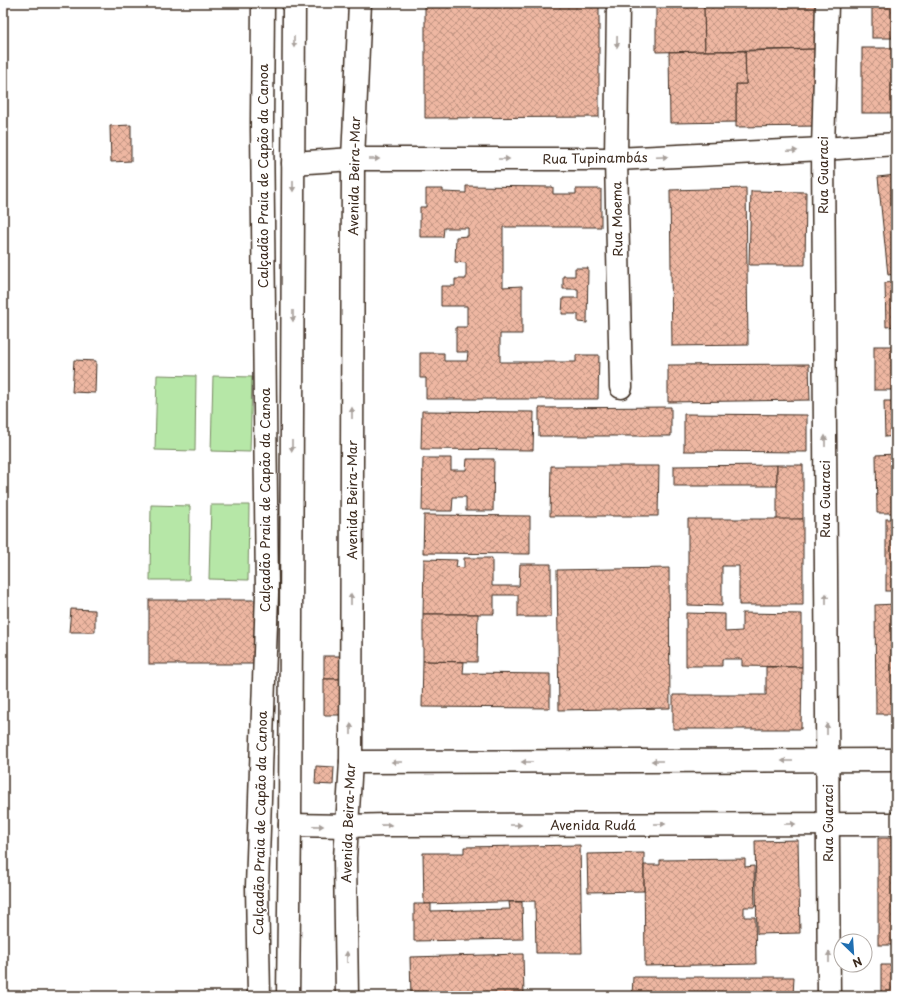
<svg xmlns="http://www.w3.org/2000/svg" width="899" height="999" font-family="'Playpen Sans',sans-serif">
  <defs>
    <pattern id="building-cross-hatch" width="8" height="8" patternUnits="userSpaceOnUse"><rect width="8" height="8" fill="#eeb7a2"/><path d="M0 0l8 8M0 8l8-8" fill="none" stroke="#c29583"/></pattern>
  </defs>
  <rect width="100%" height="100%" fill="#fff"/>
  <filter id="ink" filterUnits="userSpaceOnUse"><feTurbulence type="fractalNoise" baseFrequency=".025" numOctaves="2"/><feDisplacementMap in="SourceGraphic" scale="8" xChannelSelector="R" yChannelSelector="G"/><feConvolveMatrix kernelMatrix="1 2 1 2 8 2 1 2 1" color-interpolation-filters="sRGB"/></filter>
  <g filter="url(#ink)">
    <g fill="#b6e7a7" stroke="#788862">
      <path d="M157 375 196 376 195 451 155 450Z"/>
      <path d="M213 376 252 377 250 452 211 451Z"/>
      <path d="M151 505 190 506 189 580H150Z"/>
      <path d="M211 505H249L248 580 209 579Z"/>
    </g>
    <g fill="url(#building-cross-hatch)" stroke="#3b2a1e">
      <path d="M425 3H599V117L425 118Z"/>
      <path d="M656 3H704L705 51 656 52Z"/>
      <path d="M704 3H817V49L705 51Z"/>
      <rect x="872" y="3" width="24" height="35"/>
      <rect x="862" y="48" width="34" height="65"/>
      <path d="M817 49 818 126 736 127V84H746L745 51Z"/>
      <path d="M705 51H745L746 84H736V122L670 123 669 52Z"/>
      <path d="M131 125V161L111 162 110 126Z"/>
      <path d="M896 175V274L888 275 878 177Z"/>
      <path d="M466 186 553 187V194H576V189H601V227H503V287L522 286V334H500V362H576V355H599L598 399H426V378H420V353H444V361H467L468 352H456V327H467V306H441V286H455V279H466V263L455 262 456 237 468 236V228H444L443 237H420V207H426V189H443V192L466 193Z"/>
      <path d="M746 188 748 345 672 346 670 190Z"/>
      <path d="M751 191 806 192 805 265H749Z"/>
      <path d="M575 268H588L587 323 578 322V314H562L563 298H578V289H563V276H575Z"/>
      <path d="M896 282V326L886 327 885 283Z"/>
      <rect x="874" y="346" width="22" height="44"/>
      <path d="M74 360 96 361 95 393 72 392Z"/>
      <path d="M809 364 810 400 668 402V365Z"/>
      <path d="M884 401H896V436L885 437Z"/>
      <path d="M671 407V436H539V408Z"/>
      <path d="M422 411 534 412 533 450 421 449Z"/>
      <path d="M684 414 807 415V452L684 451Z"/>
      <path d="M896 454V513H877L876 455Z"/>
      <path d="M423 458H451V470H466L467 459H494L493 511H466V497H453L452 511H422Z"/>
      <path d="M777 465V486H674V466Z"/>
      <path d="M777 465H803V519L777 520Z"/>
      <path d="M551 466H659L658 516H550Z"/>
      <path d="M424 515 530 516V554L423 553Z"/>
      <path d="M688 519H803V605H739V566H722V606L688 605Z"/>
      <rect x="886" y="519" width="10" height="72"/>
      <path d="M464 558H492V586H519L520 564H551V617H518V595H494V614H423L424 559 457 560 456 567 464 568Z"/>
      <path d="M669 568 670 708 559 710 557 570Z"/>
      <rect x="149" y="600" width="109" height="64"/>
      <path d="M896 604V714H876L875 605Z"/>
      <path d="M71 609 95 610V632H69Z"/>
      <path d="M686 613 725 614V632L742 631V613L802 614V667L742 666V659H722V666H686Z"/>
      <path d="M423 614H478L477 662 423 661Z"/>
      <rect x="324" y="656" width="26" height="23"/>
      <path d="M423 661 464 662 463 673 550 674V708L422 707Z"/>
      <path d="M766 667H802L801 729H673V695H766Z"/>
      <rect x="324" y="679" width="26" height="36"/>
      <path d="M316 766 334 767 333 785 315 784Z"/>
      <rect x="878" y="838" width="18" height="107"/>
      <path d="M798 840 800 933 757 934 755 841Z"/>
      <path d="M580 845 582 953H536L535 901 424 904 423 853H464V847Z"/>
      <path d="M644 853V891L588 892 587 854Z"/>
      <path d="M745 859V867L754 866 755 907H744V917H755L756 964 645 966 644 865H660V860Z"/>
      <path d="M509 902H522L523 939 414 941V904H431V911L510 909Z"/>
      <path d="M523 954 524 996H411L410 957Z"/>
      <rect x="881" y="965" width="15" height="31"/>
      <path d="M633 977H794L793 996H632Z"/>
    </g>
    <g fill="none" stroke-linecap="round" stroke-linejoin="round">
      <defs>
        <path id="pedestrian" d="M259 996 257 887 267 593 262 125 263 3"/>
        <path id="minor" d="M618 3 616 159 621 387"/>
        <g id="tertiary">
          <path d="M827 3 823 149 829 996"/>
          <path d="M293 163 353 159H616L823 149 896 144"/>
        </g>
        <g id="secondary">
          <path d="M351 762 896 760"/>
          <path d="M290 825 347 826 386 825 896 824"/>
          <path d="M288 996 290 825 294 3"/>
          <path d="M347 996 345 858 351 762 353 159 360 3"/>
        </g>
      </defs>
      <use href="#pedestrian" stroke="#3b2a1e" stroke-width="25"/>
      <use href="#minor" stroke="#3b2a1e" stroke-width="25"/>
      <use href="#tertiary" stroke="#3b2a1e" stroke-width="25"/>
      <use href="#secondary" stroke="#3b2a1e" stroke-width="25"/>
      <use href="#pedestrian" stroke="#fff" stroke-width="22"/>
      <use href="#minor" stroke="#fff" stroke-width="22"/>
      <use href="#tertiary" stroke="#fff" stroke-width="22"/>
      <use href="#secondary" stroke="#fff" stroke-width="22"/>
    </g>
    <defs><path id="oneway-solid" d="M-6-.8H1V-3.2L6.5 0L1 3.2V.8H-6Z"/></defs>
    <g fill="#a79f9a">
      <use href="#oneway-solid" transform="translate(294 42) rotate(90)"/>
      <use href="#oneway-solid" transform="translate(617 42) rotate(91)"/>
      <use href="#oneway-solid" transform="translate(792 151) rotate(-3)"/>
      <use href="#oneway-solid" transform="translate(662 157) rotate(-3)"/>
      <use href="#oneway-solid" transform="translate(374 159)"/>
      <use href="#oneway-solid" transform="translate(504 159)"/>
      <use href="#oneway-solid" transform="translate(293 186) rotate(90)"/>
      <use href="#oneway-solid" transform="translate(293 316) rotate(90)"/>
      <use href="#oneway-solid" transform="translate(352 413) rotate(-90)"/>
      <use href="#oneway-solid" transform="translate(825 441) rotate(-90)"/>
      <use href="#oneway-solid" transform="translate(292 446) rotate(90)"/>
      <use href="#oneway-solid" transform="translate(351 599) rotate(-90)"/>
      <use href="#oneway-solid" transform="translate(826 599) rotate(-90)"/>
      <use href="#oneway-solid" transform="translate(351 729) rotate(-90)"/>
      <use href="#oneway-solid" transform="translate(827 729) rotate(-90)"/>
      <use href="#oneway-solid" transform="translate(657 761) rotate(180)"/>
      <use href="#oneway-solid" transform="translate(787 761) rotate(180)"/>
      <use href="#oneway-solid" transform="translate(397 762) rotate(180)"/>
      <use href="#oneway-solid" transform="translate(527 762) rotate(180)"/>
      <use href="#oneway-solid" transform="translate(660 824)"/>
      <use href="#oneway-solid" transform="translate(790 824)"/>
      <use href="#oneway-solid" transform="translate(386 825) rotate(-1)"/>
      <use href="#oneway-solid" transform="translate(516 825)"/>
      <use href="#oneway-solid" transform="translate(318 826) rotate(1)"/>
      <use href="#oneway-solid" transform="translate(347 957) rotate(-91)"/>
      <use href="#oneway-solid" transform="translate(829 957) rotate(-90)"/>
    </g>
  </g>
  <g text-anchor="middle" stroke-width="3" stroke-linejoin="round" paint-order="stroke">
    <g font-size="13" fill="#3b2a1e" stroke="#fff">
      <text transform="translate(595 158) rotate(-1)" y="5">Rua Tupinambás</text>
      <text transform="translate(823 175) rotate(-90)" y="5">Rua Guaraci</text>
      <text transform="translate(263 176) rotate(-90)" y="5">Calçadão Praia de Capão da Canoa</text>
      <text transform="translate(354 176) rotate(-89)" y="5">Avenida Beira-Mar</text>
      <text transform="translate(617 219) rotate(-91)" y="5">Rua Moema</text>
      <text transform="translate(825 499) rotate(-90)" y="5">Rua Guaraci</text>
      <text transform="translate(265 500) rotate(-90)" y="5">Calçadão Praia de Capão da Canoa</text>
      <text transform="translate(352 500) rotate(-90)" y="5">Avenida Beira-Mar</text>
      <text transform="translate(260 823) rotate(-89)" y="5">Calçadão Praia de Capão da Canoa</text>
      <text transform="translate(348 823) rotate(-88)" y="5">Avenida Beira-Mar</text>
      <text transform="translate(828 823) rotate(-90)" y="5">Rua Guaraci</text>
      <text x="593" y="830">Avenida Rudá</text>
    </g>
  </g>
  <rect width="899" height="999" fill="none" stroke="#fff" stroke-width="16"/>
  <rect x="8" y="8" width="883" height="983" fill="none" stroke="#3b2a1e" stroke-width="1.5" filter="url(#ink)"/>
  <g transform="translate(853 953) rotate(155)"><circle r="19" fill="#ffffff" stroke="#b1aaa5"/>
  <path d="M0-3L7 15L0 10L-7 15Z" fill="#1f6fb2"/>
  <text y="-6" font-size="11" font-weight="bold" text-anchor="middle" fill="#3b2a1e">N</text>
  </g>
</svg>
